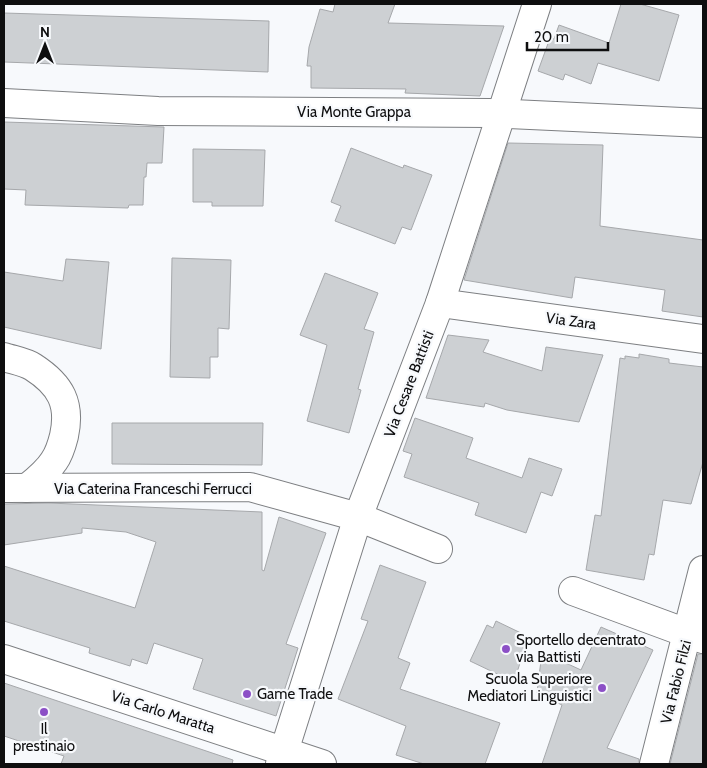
<svg xmlns="http://www.w3.org/2000/svg" width="707" height="768" font-family="Cabin,sans-serif">
  <rect width="100%" height="100%" fill="#f7f9fc"/>
  <g fill="#cdd0d3" stroke="#a6a8ab">
    <path d="M335 4H395L388 23 504 26 480 96 405 93 406 89 311 88V66H307L309 47 320 9 333 12Z"/>
    <path d="M621 4H640L679 15 659 81 598 63 591 84 565 74 563 80 538 71 550 38 554 39 559 25 609 43Z"/>
    <path d="M4 13 269 21 268 72 4 62Z"/>
    <path d="M4 122 164 127 162 163H147L146 177H144L143 205H129L128 208 25 205 26 190 4 189Z"/>
    <path d="M508 143 603 145 600 226 703 240V317L662 311 665 290 575 277 572 298 464 280Z"/>
    <path d="M351 148 403 168 404 165 432 175 411 230 402 227 395 244 335 221 341 206 331 202Z"/>
    <path d="M193 149 265 150 263 206H212V202H193Z"/>
    <path d="M172 258 231 260 229 329 218 328V357H210V378L170 377Z"/>
    <path d="M66 259 109 262 101 349 4 327V272L63 281Z"/>
    <path d="M325 273 378 293 364 329 374 332 358 389 361 390 349 433 307 421 327 345 300 335Z"/>
    <path d="M448 335 489 340 483 352 542 371 546 347 603 355 579 422 507 410 485 403 484 407 426 398Z"/>
    <path d="M639 354 669 359V363L703 367V462L691 504 663 500 654 555 649 554 644 580 586 570 595 515 601 516 620 358 625 359V356L639 358Z"/>
    <path d="M415 418 473 438 466 458 522 478 529 458 562 469 552 496 541 492 526 533 475 515 479 503 404 477 412 454 403 451Z"/>
    <path d="M112 423H263L262 465 112 464Z"/>
    <path d="M49 503 262 512V570L264 571 279 517 326 533 286 644 298 648 276 716 193 689 203 659 154 643 147 664 132 659 130 666 89 653 90 648 4 621V566L135 608 156 542 126 532 82 528V533L4 545V504Z"/>
    <path d="M380 565 426 582 398 658 410 663 400 689 500 723 485 764H424L396 755 406 726 338 699 368 621 361 619Z"/>
    <path d="M496 621 523 634 520 641 526 644 514 682 470 661 487 625 493 628Z"/>
    <path d="M601 627 653 650 607 748 639 759V764H542L562 705 537 693 542 652 581 670Z"/>
    <path d="M698 654H703V764H670Z"/>
    <path d="M4 683 233 760 232 764H61L64 756 4 736Z"/>
  </g>
  <g fill="none" stroke-linecap="round" stroke-linejoin="round">
    <defs>
      <g id="minor">
        <path d="M4 103 158 111 489 113 703 123"/>
        <path d="M440 303 703 339"/>
        <path d="M4 357C13 360 25 362 33 367 61 385 71 404 64 436 62 444 59 454 54 461 47 472 37 480 27 488"/>
        <path d="M4 488 250 487 358 517 438 549"/>
        <path d="M573 591 703 639"/>
        <path d="M4 659 322 764"/>
        <path d="M280 764 358 517 440 303 537 4"/>
        <path d="M654 764 703 570"/>
      </g>
    </defs>
    <use href="#minor" stroke="#7d7f82" stroke-width="30"/>
    <use href="#minor" stroke="#fff" stroke-width="28"/>
  </g>
  <g fill="#8c50c6" stroke="#f7f9fc" stroke-width="2">
    <circle cx="506" cy="649" r="5"/>
    <circle cx="602" cy="688" r="5"/>
    <circle cx="247" cy="694" r="5"/>
    <circle cx="44" cy="712" r="5"/>
  </g>
  <g text-anchor="middle" stroke-width="4.5" stroke-linejoin="round" paint-order="stroke">
    <g font-size="15" fill="#0e0e0f" stroke="#f7f9fc">
      <text x="354" y="117">Via Monte Grappa</text>
      <text transform="translate(571 321) rotate(8)" y="5">Via Zara</text>
      <text transform="translate(409 384) rotate(-69)" y="5">Via Cesare Battisti</text>
      <text x="153" y="494">Via Caterina Franceschi Ferrucci</text>
      <text transform="translate(676 682) rotate(-76)" y="5">Via Fabio Filzi</text>
      <text transform="translate(163 712) rotate(18)" y="5">Via Carlo Maratta</text>
    </g>
    <g font-size="15" fill="#0e0e0f" stroke="#f7f9fc" text-anchor="start">
      <text x="516" y="645">Sportello decentrato<tspan x="516" dy="17">via Battisti</tspan></text>
      <text x="592" y="684" text-anchor="end">Scuola Superiore<tspan x="592" dy="17">Mediatori Linguistici</tspan></text>
      <text x="257" y="699">Game Trade</text>
      <text x="44" y="734" text-anchor="middle">Il<tspan x="44" dy="17">prestinaio</tspan></text>
    </g>
  </g>
  <rect width="707" height="768" fill="none" stroke="#0e0e0f" stroke-width="10"/>
  <g transform="translate(45 45)" stroke="#f7f9fc" stroke-width="4" paint-order="stroke">
  <path d="M0-4L9 19L0 12L-9 19Z" fill="#0e0e0f"/>
  <text y="-8" font-size="14" font-weight="bold" text-anchor="middle" fill="#0e0e0f">N</text>
  </g>
  <path d="M527 42v8h81v-8" fill="none" stroke="#0e0e0f" stroke-width="2.5"/>
  <text x="534" y="42" font-size="15" fill="#0e0e0f" stroke="#f7f9fc" stroke-width="4" paint-order="stroke">20 m</text>
</svg>
